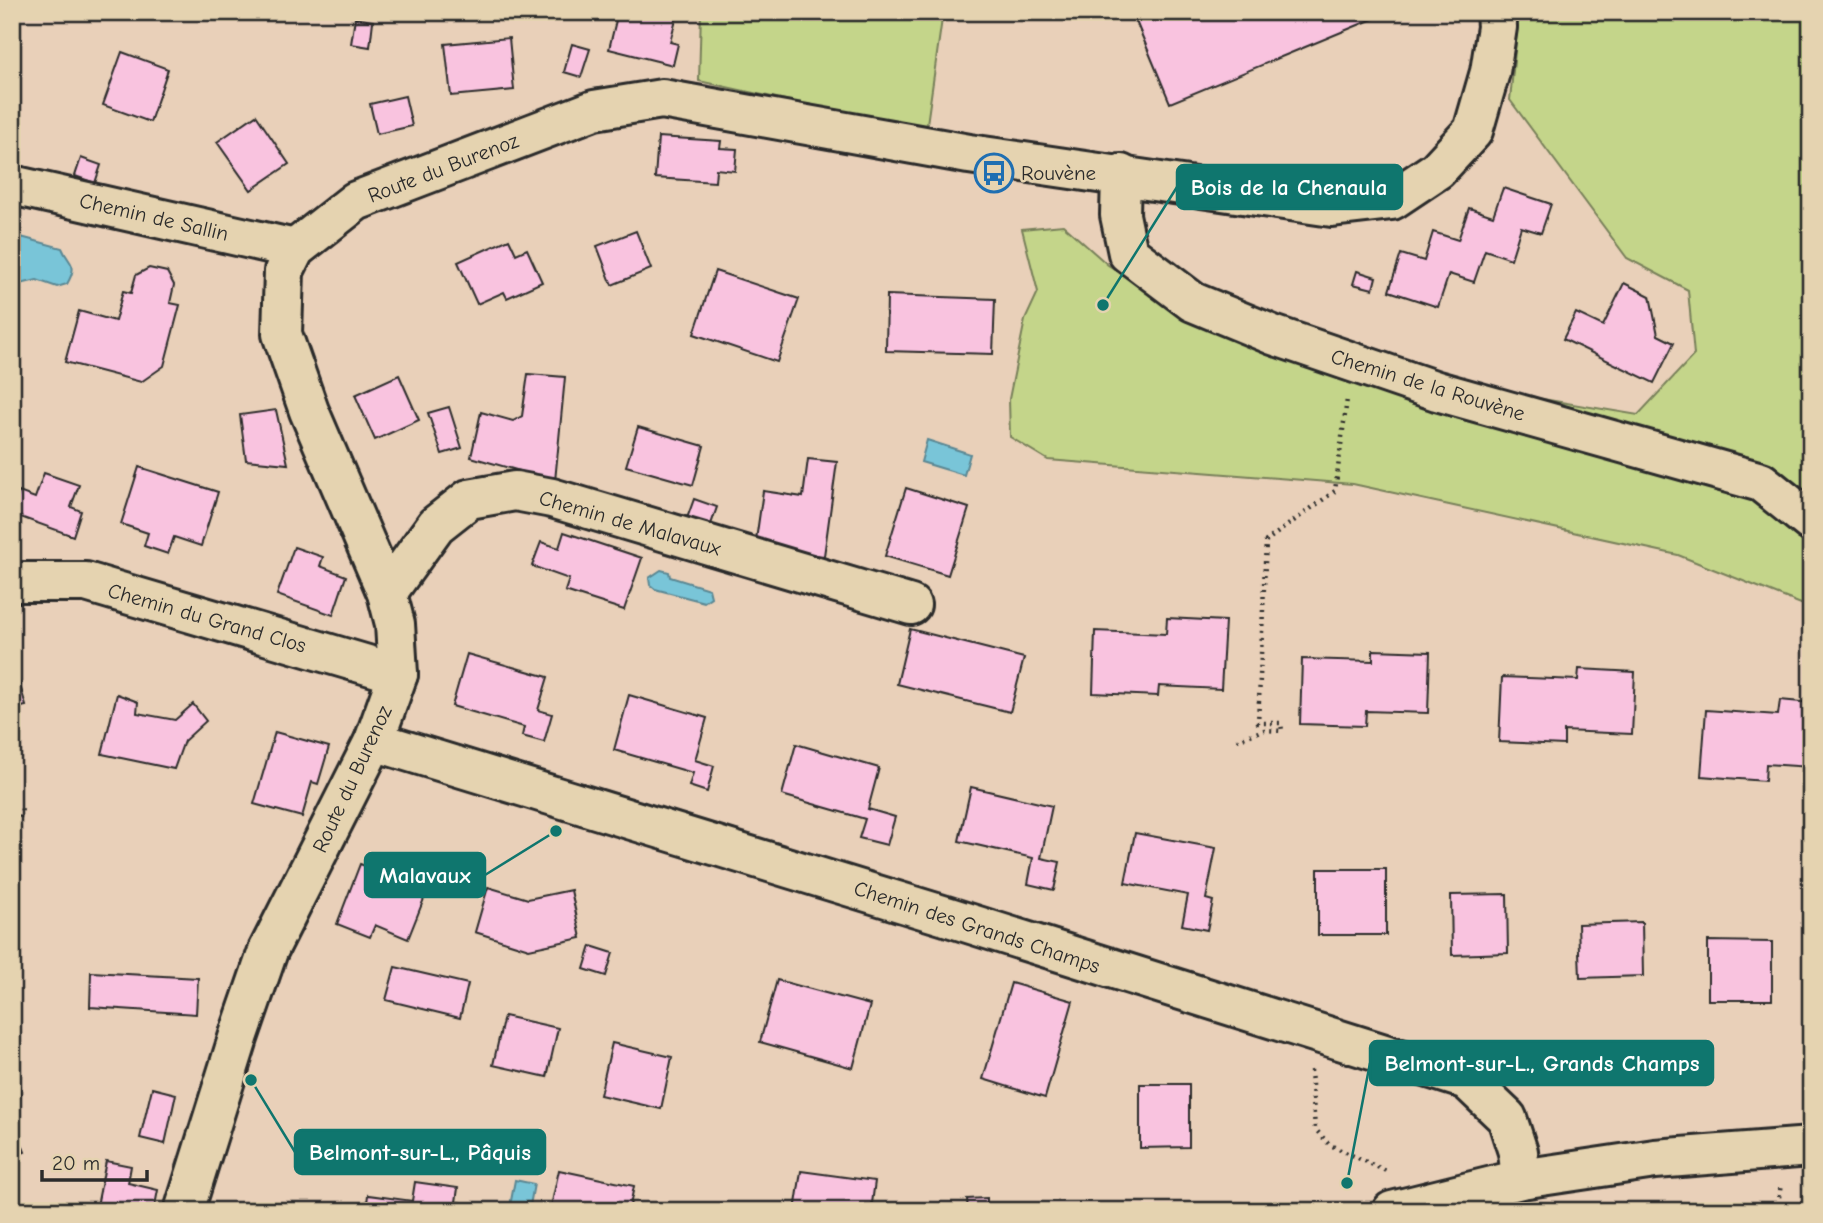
<svg xmlns="http://www.w3.org/2000/svg" width="1823" height="1223" font-family="'Comic Neue',sans-serif">
  <rect width="100%" height="100%" fill="#e9d0b9"/>
  <filter id="ink" filterUnits="userSpaceOnUse"><feTurbulence type="fractalNoise" baseFrequency=".0143" numOctaves="2"/><feDisplacementMap in="SourceGraphic" scale="14" xChannelSelector="R" yChannelSelector="G"/><feConvolveMatrix kernelMatrix="1 2 1 2 8 2 1 2 1" color-interpolation-filters="sRGB"/></filter>
  <g filter="url(#ink)">
    <g fill="#c4d58a" stroke="#78805a" stroke-width="2">
      <path d="M701 12H943L926 131 699 81Z"/>
      <path d="M1519 12H1811V608L1678 555 1353 484 1048 460 1010 437 1009 399 1025 320 1038 292 1022 229 1063 225 1108 265 1194 318 1293 357 1638 415 1694 355 1688 290 1627 258 1510 100Z"/>
    </g>
    <g fill="#79c5d8" stroke="#5a8793" stroke-width="2">
      <path d="M21 237 62 248C69 265 79 263 67 284L57 287 37 280 12 286V242Z"/>
      <path d="M927 440 970 454 964 475 921 462Z"/>
      <path d="M661 570 669 572 670 577 709 589 711 597 704 602 655 589 650 585 649 578Z"/>
      <path d="M515 1180 534 1184 529 1211H509Z"/>
    </g>
    <g fill="#f9c3df" stroke="#2b2b2b" stroke-width="2">
      <path d="M618 12H668L677 15 670 42 678 44 673 65 609 49Z"/>
      <path d="M1153 12H1385V14L1170 103 1135 19Z"/>
      <path d="M355 18 373 21 370 47 351 44Z"/>
      <path d="M509 38 514 90 451 96 445 44Z"/>
      <path d="M572 44 590 49 581 77 564 72Z"/>
      <path d="M122 52 168 69 150 122 103 105Z"/>
      <path d="M405 96 412 126 377 134 370 104Z"/>
      <path d="M256 115 289 164 251 190 217 142Z"/>
      <path d="M658 137 721 141 720 148 737 149 735 171 716 169 715 182 655 178Z"/>
      <path d="M81 158 101 165 95 183 75 176Z"/>
      <path d="M1503 188 1551 204 1541 233 1521 227 1511 259 1485 250 1474 282 1449 274 1438 307 1389 291 1401 254 1424 261 1433 232 1458 240 1469 208 1493 216Z"/>
      <path d="M636 231 651 269 612 285 597 246Z"/>
      <path d="M509 239 516 254 527 249 542 282 507 298 504 292 477 304 458 262Z"/>
      <path d="M149 268 167 272 174 285 170 303 180 305 164 366 141 382 65 362 79 311 115 321 123 291 131 293 136 275Z"/>
      <path d="M715 271 799 299 777 362 694 334Z"/>
      <path d="M1357 271 1376 277 1373 289 1353 284Z"/>
      <path d="M1624 283 1650 296 1658 335 1674 343 1654 383 1563 339 1576 313 1603 326Z"/>
      <path d="M887 295 995 299 993 354 886 351Z"/>
      <path d="M528 374 565 377 555 481 471 457 481 412 513 421 522 416Z"/>
      <path d="M399 375 419 420 375 440 355 395Z"/>
      <path d="M449 407 462 448 442 454 428 413Z"/>
      <path d="M276 410 288 464 246 460 240 415Z"/>
      <path d="M638 427 704 446 693 485 626 466Z"/>
      <path d="M808 459 837 462 824 556 755 547 763 491 803 497Z"/>
      <path d="M139 467 218 492 201 546 174 537 168 554 144 546 148 533 121 524Z"/>
      <path d="M44 473 79 485 71 507 81 511 73 536 12 514 19 492 35 498Z"/>
      <path d="M906 488 969 508 948 575 885 556Z"/>
      <path d="M694 499 717 507 708 533 685 524Z"/>
      <path d="M564 532 642 558 624 610 565 591 569 579 532 566 541 542 559 548Z"/>
      <path d="M294 547 323 557 320 566 346 576 333 615 277 595Z"/>
      <path d="M1167 618 1225 621 1221 689 1159 686 1158 696 1093 693 1095 631 1166 634Z"/>
      <path d="M910 629 1024 658 1010 712 897 684Z"/>
      <path d="M1373 650 1430 652 1428 713 1366 711 1365 726 1300 724 1302 659 1373 661Z"/>
      <path d="M467 654 548 677 538 710 552 714 544 742 522 736 524 727 452 706Z"/>
      <path d="M12 657 26 706 12 709Z"/>
      <path d="M1579 669 1635 672 1632 734 1564 731V745L1499 742 1502 677 1578 680Z"/>
      <path d="M117 694 138 702 137 713 175 720 193 704 206 721 184 741 174 769 102 754Z"/>
      <path d="M629 695 707 718 695 760 714 766 707 792 689 786 693 773 614 750Z"/>
      <path d="M1780 700 1811 703V767L1766 764 1765 781 1701 776 1706 710 1778 715Z"/>
      <path d="M275 732 329 747 318 784 312 782 302 817 254 804Z"/>
      <path d="M796 744 879 768 868 809 895 817 887 845 859 838 865 819 782 795Z"/>
      <path d="M971 787 1052 806 1041 858 1060 862 1054 890 1028 884 1033 858 959 841Z"/>
      <path d="M1135 833 1216 848 1206 899 1213 901 1207 930 1182 925 1188 895 1125 883Z"/>
      <path d="M360 864 394 877 397 868 431 881 408 939 375 925 370 937 337 924Z"/>
      <rect x="1318" y="869" width="68" height="66"/>
      <path d="M488 887 528 899 571 890 581 938 529 949 475 932Z"/>
      <path d="M1507 894 1508 953 1452 955 1451 895Z"/>
      <path d="M1642 922 1643 976 1580 978 1578 924Z"/>
      <path d="M1708 941 1772 942V1000H1708Z"/>
      <path d="M591 946 613 953 606 976 584 969Z"/>
      <path d="M395 967 468 984 460 1018 386 1000Z"/>
      <path d="M91 972 198 978 196 1014 90 1007Z"/>
      <path d="M777 980 870 1005 853 1068 760 1042Z"/>
      <path d="M1011 983 1073 1001 1045 1098 983 1079Z"/>
      <path d="M504 1016 558 1028 547 1077 493 1065Z"/>
      <path d="M612 1043 672 1057 661 1109 600 1095Z"/>
      <path d="M19 1081 20 1098 12 1099V1082Z"/>
      <path d="M1140 1084H1189V1147L1140 1148Z"/>
      <path d="M152 1088 176 1094 165 1144 140 1138Z"/>
      <path d="M12 1119 25 1152 12 1157Z"/>
      <path d="M106 1161 131 1166 128 1183 158 1190 154 1211H96Z"/>
      <path d="M559 1170 634 1186 629 1211H550Z"/>
      <path d="M801 1171 875 1181 871 1211H795Z"/>
      <path d="M415 1182 458 1188 456 1202 483 1206 482 1211H366L368 1195 412 1201Z"/>
      <path d="M987 1198V1211H968L967 1199Z"/>
    </g>
    <g fill="none" stroke-linecap="round" stroke-linejoin="round">
      <defs>
        <g id="minor">
          <path d="M1121 174 1120 215 1128 253 1193 302 1273 335 1437 391 1761 482 1811 522"/>
          <path d="M12 185 295 249"/>
          <path d="M12 582H86L398 674"/>
          <path d="M387 593 436 525 469 499 515 491 552 498 911 605"/>
          <path d="M374 741 949 917 1467 1080 1507 1118 1518 1152 1521 1179"/>
          <path d="M184 1211 239 1035 268 951 374 741 398 674 395 624 387 593 309 411 282 334 284 271 295 249 356 201 594 110 662 99 969 154 1332 207 1392 200 1437 170 1473 131 1490 72 1497 27 1496 12"/>
          <path d="M1392 1211 1521 1179 1655 1159 1811 1147"/>
        </g>
      </defs>
      <use href="#minor" stroke="#2b2b2b" stroke-width="44"/>
      <g stroke="#2b2b2b" stroke-width="4.5" stroke-dasharray="2 5" stroke-linecap="butt">
        <path d="M1237 740 1264 730 1282 731 1281 723H1258L1266 541 1335 491 1347 399"/>
        <path d="M12 880 16 832 22 809"/>
        <path d="M1311 1070 1315 1129 1330 1145 1386 1171"/>
        <path d="M1777 1211 1781 1184"/>
      </g>
      <use href="#minor" stroke="#e5d3b0" stroke-width="38"/>
    </g>
  </g>
  <defs>
    <symbol id="bus-ring" viewBox="-11 -11 22 22"><circle r="9.5" fill="#e5d3b0" stroke="#1f6fb2" stroke-width="1.5"/><path d="M-5-6H5V4H4V6H2V4H-2V6H-4V4H-5ZM-3.5-4V0h7V-4ZM-3.5 1.2v1.5H-2V1.2ZM2 1.2v1.5H3.5V1.2Z" fill="#1f6fb2"/></symbol>
  </defs>
  <g fill-rule="evenodd">
    <use href="#bus-ring" x="972" y="151" width="44" height="44"/>
  </g>
  <g text-anchor="middle" stroke-width="5" stroke-linejoin="round" paint-order="stroke">
    <g font-size="21" fill="#2b2b2b" stroke="#e5d3b0">
      <text transform="translate(443 168) rotate(-21)" y="7">Route du Burenoz</text>
      <text transform="translate(154 217) rotate(13)" y="7">Chemin de Sallin</text>
      <text transform="translate(1428 385) rotate(17)" y="7">Chemin de la Rouvène</text>
      <text transform="translate(630 523) rotate(16)" y="7">Chemin de Malavaux</text>
      <text transform="translate(207 618) rotate(16)" y="7">Chemin du Grand Clos</text>
      <text transform="translate(352 779) rotate(-65)" y="7">Route du Burenoz</text>
      <text transform="translate(977 927) rotate(18)" y="7">Chemin des Grands Champs</text>
    </g>
    <g font-size="21" fill="#2b2b2b" stroke="#e5d3b0" text-anchor="start">
      <text x="1021" y="180">Rouvène</text>
    </g>
  </g>
  <path fill="none" stroke="#0f766e" stroke-width="2.5" d="M1103 305L1177 187M556 831L485 875M1347 1183L1370 1063M251 1080L295 1152"/>
  <g fill="#0f766e" stroke="#e5d3b0" stroke-width="2.5">
    <circle cx="1103" cy="305" r="7"/>
    <circle cx="556" cy="831" r="7"/>
    <circle cx="1347" cy="1183" r="7"/>
    <circle cx="251" cy="1080" r="7"/>
  </g>
  <g fill="#0f766e" stroke="#0f766e" stroke-width="2.5">
    <rect x="1177" y="165" width="225" height="44" rx="7"/>
    <rect x="365" y="853" width="120" height="44" rx="7"/>
    <rect x="1370" y="1041" width="343" height="44" rx="7"/>
    <rect x="295" y="1130" width="250" height="44" rx="7"/>
  </g>
  <g font-size="23" text-anchor="middle" font-weight="bold" fill="#fff">
    <text x="1289" y="195">Bois de la Chenaula</text>
    <text x="425" y="883">Malavaux</text>
    <text x="1542" y="1071">Belmont-sur-L., Grands Champs</text>
    <text x="420" y="1160">Belmont-sur-L., Pâquis</text>
  </g>
  <rect width="1823" height="1223" fill="none" stroke="#e5d3b0" stroke-width="42"/>
  <rect x="21" y="21" width="1781" height="1181" fill="none" stroke="#2b2b2b" stroke-width="2.5" filter="url(#ink)"/>
  <path d="M42 1170v10h105v-10" fill="none" stroke="#2b2b2b" stroke-width="3.5"/>
  <text x="52" y="1170" font-size="21" fill="#2b2b2b" stroke="#e5d3b0" stroke-width="5" paint-order="stroke">20 m</text>
</svg>
